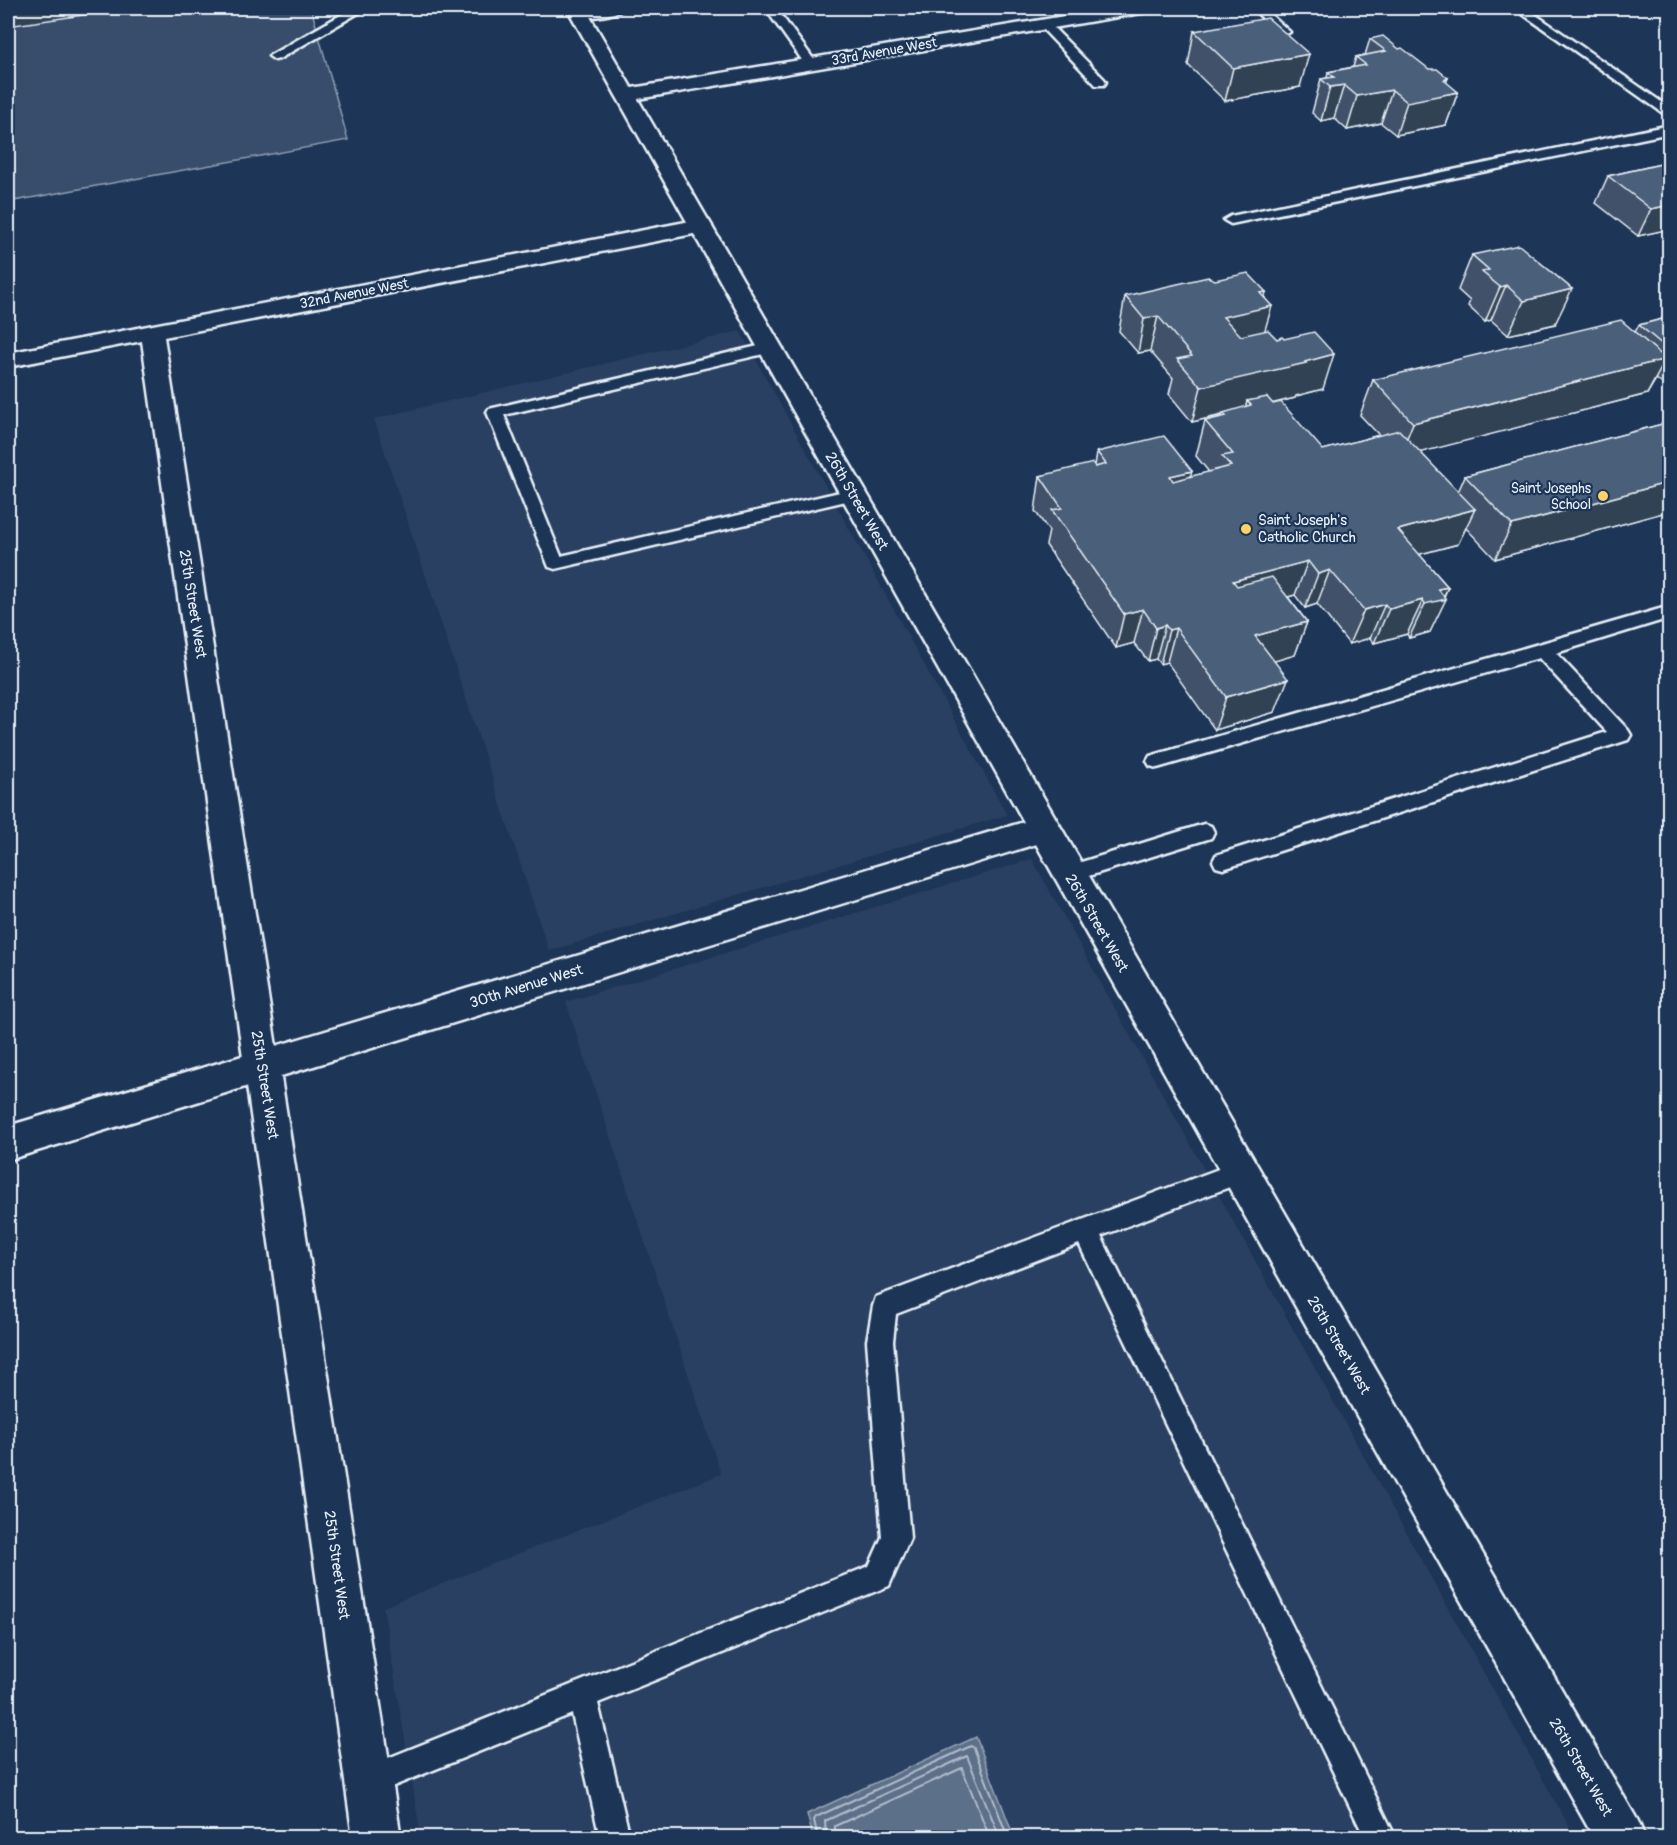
<svg xmlns="http://www.w3.org/2000/svg" width="1677" height="1845" font-family="Pangolin,sans-serif">
  <rect width="100%" height="100%" fill="#1d3557"/>
  <filter id="ink" filterUnits="userSpaceOnUse"><feTurbulence type="fractalNoise" baseFrequency=".0167" numOctaves="2"/><feDisplacementMap in="SourceGraphic" scale="12" xChannelSelector="R" yChannelSelector="G"/><feConvolveMatrix kernelMatrix="1 2 1 2 8 2 1 2 1" color-interpolation-filters="sRGB"/></filter>
  <g filter="url(#ink)">
    <g fill="#2a4162">
      <path d="M740 331 1007 815 549 951 374 419Z"/>
      <path d="M1032 859 1575 1837H421L383 1607 721 1474 566 1002Z"/>
    </g>
    <path fill="#374d6c" stroke="#909fb2" stroke-width="1.5" d="M100 8H311L348 140 8 202V21Z"/>
    <path fill="#5d7089" stroke="#95a4b5" stroke-width="1.5" d="M976 1737 1014 1837H813L807 1814Z"/>
    <g fill="none" stroke-linecap="round" stroke-linejoin="round">
      <g stroke="#b0bdcc" stroke-width="2">
        <path d="M818 1838 814 1820 816 1817 971 1746 974 1748 1008 1838"/>
        <path d="M826 1838 825 1821 967 1756 1000 1838"/>
        <path d="M835 1838V1826L962 1768 990 1838"/>
      </g>
      <defs>
        <g id="lane">
          <path d="M353 8H367L279 59 275 60 269 56Z"/>
          <path d="M600 8H625C616 15 583 21 574 14L576 12Z"/>
          <path d="M765 8H776L817 64 815 67H807Z"/>
          <path d="M1252 8H1263L1290 32 1284 36 1280 35Z"/>
          <path d="M1514 8H1526L1670 108V118Z"/>
          <path d="M1044 20 1048 22 1104 79 1106 82 1104 85H1096L1040 26 1038 24Z"/>
          <path d="M1670 125V133L1231 224 1224 220 1231 216Z"/>
          <path d="M771 343 776 345 779 348 776 351 504 415 561 556 853 489 859 490 861 494 859 498 555 569 549 567 487 412 489 409Z"/>
          <path d="M1670 606V618L1556 653 1628 730 1631 735 1628 740 1223 869 1216 867 1213 861 1216 855 1607 732 1539 658 1157 768 1150 766 1147 761 1150 756 1157 754Z"/>
          <path d="M1204 824 1211 826 1214 832 1211 838 1069 882 1062 880 1059 874 1062 868Z"/>
          <path d="M1240 1161 1248 1164 1252 1172 1248 1180 1101 1236 1396 1838H1365L1079 1244 896 1314 893 1341 910 1538 889 1586 598 1703 630 1838H600L572 1714 369 1796 358 1792 354 1781 358 1770 869 1566 882 1537 867 1341 873 1306 876 1297Z"/>
        </g>
        <g id="street">
          <path d="M1112 8H1150L1147 12 1141 13 626 101 619 99 616 95 619 91 626 89Z"/>
          <path d="M701 219 709 221 712 226 709 231 164 337 401 1838H353L142 341 8 367V353Z"/>
        </g>
        <path id="secondary" d="M567 8H585L1638 1821 1645 1838H1594L1036 844 8 1160V1126L1024 822Z"/>
      </defs>
      <use href="#lane" stroke="#e8f1f8" stroke-width="5"/>
      <use href="#street" stroke="#e8f1f8" stroke-width="5"/>
      <use href="#secondary" stroke="#e8f1f8" stroke-width="5"/>
      <use href="#lane" fill="#1d3557" fill-rule="evenodd"/>
      <use href="#street" fill="#1d3557" fill-rule="evenodd"/>
      <use href="#secondary" fill="#1d3557" fill-rule="evenodd"/>
    </g>
    <g fill="#3f5169" stroke="#e8f1f8" stroke-width="1.5">
      <path d="M1194 31 1300 87 1225 101 1188 65Z"/>
      <path d="M1370 39 1399 49 1458 92 1446 125 1396 135 1381 123 1347 130 1334 118 1321 121 1312 113 1321 79 1327 78 1328 72 1353 67 1356 57 1365 55Z"/>
      <path d="M1670 162V229L1638 236 1596 203 1608 176Z"/>
      <path d="M1472 255 1555 324 1508 335 1491 320 1485 322 1468 306 1470 301 1458 290Z"/>
      <path d="M1125 296 1265 298V330L1323 389 1296 396 1295 398 1273 403 1323 450 1379 435 1360 415 1373 380 1635 332 1639 325 1670 317V390L1656 379 1647 394 1420 452 1458 492 1465 476 1670 422V511L1495 559 1466 528 1458 544 1419 554 1448 587 1430 632 1409 638 1407 634 1374 643 1370 638 1349 644 1317 604 1305 608 1295 595 1288 597 1307 622 1295 655 1274 661 1275 712 1215 730 1167 662 1160 664 1156 659 1148 661 1134 643 1116 648 1046 545 1049 531 1035 511 1040 476 1095 466 1097 452 1190 477 1209 472 1196 456 1205 421 1222 417V415L1192 422 1169 394 1173 378 1150 351 1138 353 1119 331Z"/>
    </g>
    <g fill="#334255" stroke="#e8f1f8" stroke-width="1.5">
      <path d="M8 8H131L8 26Z"/>
      <path d="M1309 54 1300 87 1225 101 1233 68Z"/>
      <path d="M1448 78 1442 95 1458 92 1446 125 1396 135 1407 102Z"/>
      <path d="M1344 85 1334 118 1321 121 1330 87Z"/>
      <path d="M1392 90 1381 123 1347 130 1357 96Z"/>
      <path d="M1670 205V229L1638 236 1651 209Z"/>
      <path d="M1506 285 1491 320 1485 322 1500 287Z"/>
      <path d="M1572 289 1555 324 1508 335 1524 301Z"/>
      <path d="M1266 292 1262 308 1272 306 1262 340 1215 351 1223 317 1260 293Z"/>
      <path d="M1158 316 1150 351 1138 353 1144 319Z"/>
      <path d="M1334 354 1323 389 1296 396 1295 398 1250 409 1251 405 1247 401 1245 410 1223 413 1222 415 1192 422 1201 387Z"/>
      <path d="M1666 359 1647 394 1399 458 1413 423Z"/>
      <path d="M1192 471 1183 505 1170 476Z"/>
      <path d="M1670 482V511L1495 559 1512 525Z"/>
      <path d="M1475 509 1458 544 1383 564 1398 530Z"/>
      <path d="M1308 561 1295 595 1223 615 1233 581Z"/>
      <path d="M1330 570 1317 604 1305 608 1318 574Z"/>
      <path d="M1448 587 1442 600 1446 599 1430 632 1409 638 1425 604 1438 589Z"/>
      <path d="M1423 600 1407 634 1374 643 1389 609Z"/>
      <path d="M1385 604 1370 638 1349 644 1364 610Z"/>
      <path d="M1143 609 1134 643 1116 648 1124 614Z"/>
      <path d="M1307 622 1295 655 1244 670 1255 636Z"/>
      <path d="M1165 625 1156 659 1148 661 1156 628Z"/>
      <path d="M1176 628 1167 662 1160 664 1169 630Z"/>
      <path d="M1288 679 1275 712 1215 730 1226 697Z"/>
    </g>
    <g fill="#495e7a" stroke="#e8f1f8" stroke-width="1.5">
      <path d="M1268 18 1309 54 1233 68 1194 31Z"/>
      <path d="M1383 36 1399 49 1402 48 1429 69H1437L1448 78 1444 80 1458 92 1407 102 1392 90 1357 96 1344 85 1330 87 1321 79 1334 77 1328 72 1366 65 1356 57 1386 51 1370 39Z"/>
      <path d="M1670 162V205L1651 209 1608 176Z"/>
      <path d="M1519 245 1572 289 1524 301 1506 285 1500 287 1482 272 1489 270 1472 255Z"/>
      <path d="M1248 273 1266 292 1260 293 1272 306 1223 317 1241 336 1268 330 1277 339 1282 337 1284 339 1314 332 1334 354 1305 362 1306 363 1201 387 1177 359 1192 356 1158 316 1144 319 1125 296 1208 277 1215 280Z"/>
      <path d="M1670 317V351L1639 325Z"/>
      <path d="M1621 320 1666 359 1413 423 1373 380Z"/>
      <path d="M1267 397 1273 404 1281 402 1323 450 1399 430 1475 509 1398 530 1448 587 1438 589 1446 599 1425 604 1423 600 1389 609 1385 604 1364 610 1330 570 1318 574 1308 561 1233 581 1237 586 1272 577 1307 622 1255 636 1288 679 1226 697 1176 628 1169 630 1165 625 1156 628 1143 609 1124 614 1052 510 1062 508 1040 476 1093 463 1095 467 1106 464 1097 452 1164 436 1192 471 1170 476 1173 481 1231 466 1222 456 1233 454 1205 421 1226 416 1223 413 1251 405 1247 401Z"/>
      <path d="M1670 422V482L1512 525 1465 476Z"/>
    </g>
  </g>
  <g fill="#ffd166" stroke="#1d3557" stroke-width="2">
    <circle cx="1603" cy="496" r="6"/>
    <circle cx="1246" cy="529" r="6"/>
  </g>
  <g text-anchor="middle" stroke-width="4.5" stroke-linejoin="round" paint-order="stroke">
    <g font-size="14" fill="#e8f1f8" stroke="#1d3557">
      <text transform="translate(884 51) rotate(-10)" y="5">33rd Avenue West</text>
      <text transform="translate(354 293) rotate(-11)" y="5">32nd Avenue West</text>
    </g>
    <g font-size="14" fill="#e8f1f8" stroke="#1d3557" text-anchor="end">
      <text x="1591" y="493">Saint Josephs<tspan x="1591" dy="16">School</tspan></text>
    </g>
    <g font-size="15" fill="#e8f1f8" stroke="#1d3557">
      <text transform="translate(857 501) rotate(60)" y="5">26th Street West</text>
      <text transform="translate(193 604) rotate(81)" y="5">25th Street West</text>
      <text transform="translate(1097 923) rotate(60)" y="5">26th Street West</text>
      <text transform="translate(526 986) rotate(-17)" y="5">30th Avenue West</text>
      <text transform="translate(265 1085) rotate(81)" y="5">25th Street West</text>
      <text transform="translate(1339 1345) rotate(60)" y="5">26th Street West</text>
      <text transform="translate(337 1565) rotate(82)" y="5">25th Street West</text>
      <text transform="translate(1581 1767) rotate(60)" y="5">26th Street West</text>
    </g>
    <g font-size="15" fill="#e8f1f8" stroke="#1d3557" text-anchor="start">
      <text x="1258" y="525">Saint Joseph's<tspan x="1258" dy="17">Catholic Church</tspan></text>
    </g>
  </g>
  <rect width="1677" height="1845" fill="none" stroke="#1d3557" stroke-width="30"/>
  <rect x="15" y="15" width="1647" height="1815" fill="none" stroke="#e8f1f8" stroke-width="2" filter="url(#ink)"/>
</svg>
